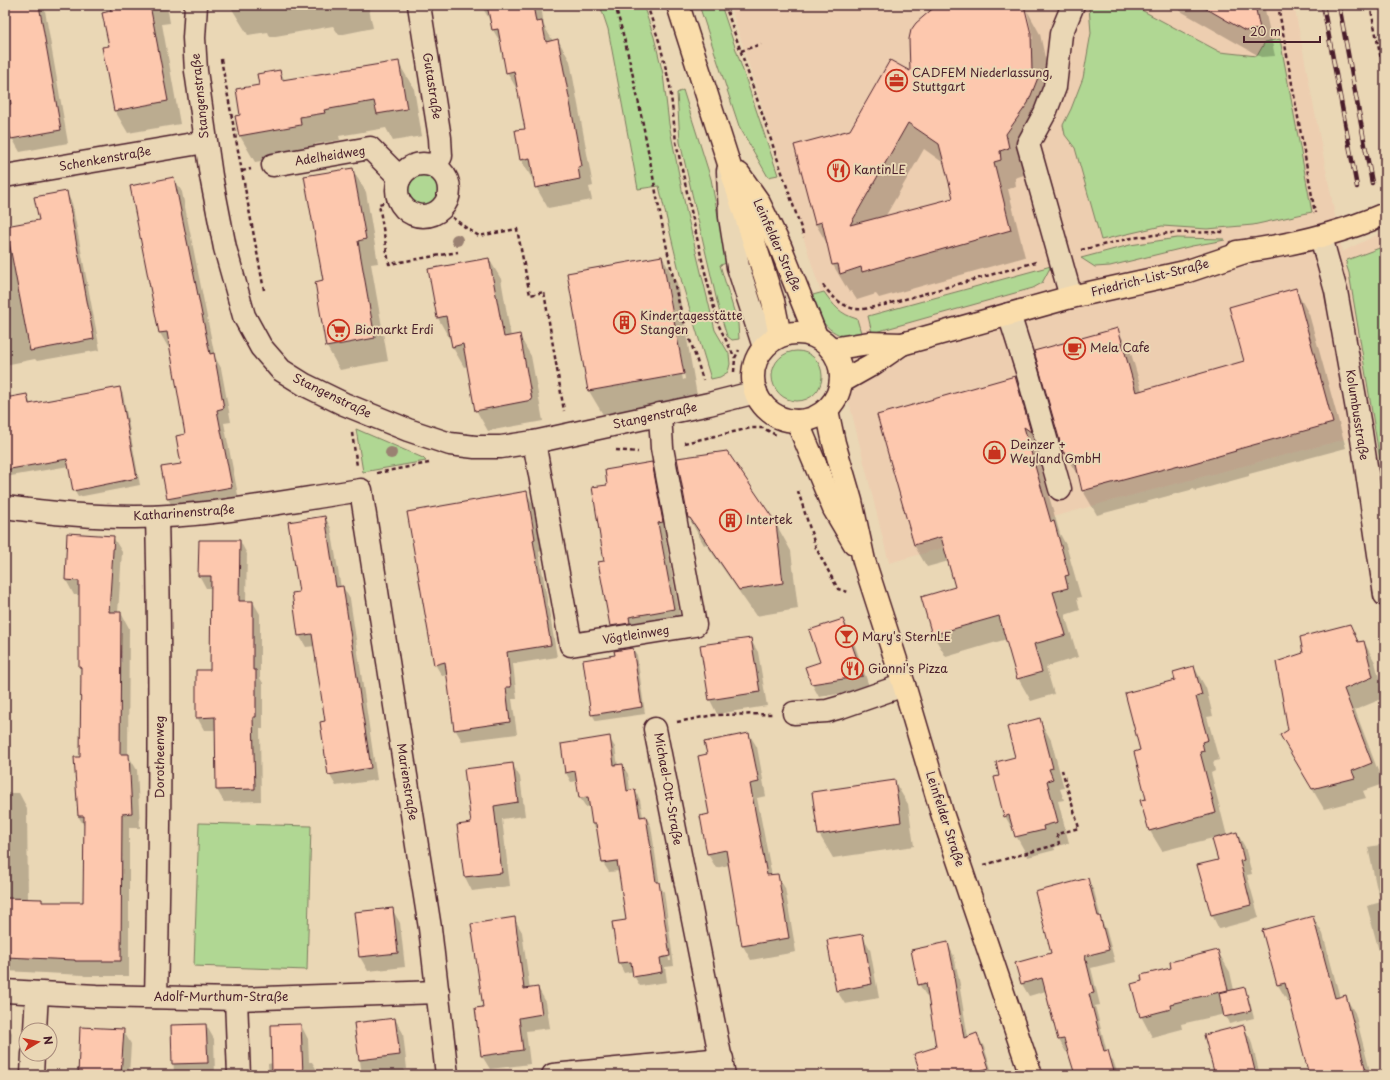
<svg xmlns="http://www.w3.org/2000/svg" width="1390" height="1080" font-family="'Playpen Sans',sans-serif">
  <rect width="100%" height="100%" fill="#ead7b5"/>
  <filter id="ink" filterUnits="userSpaceOnUse"><feTurbulence type="fractalNoise" baseFrequency=".025" numOctaves="2"/><feDisplacementMap in="SourceGraphic" scale="8" xChannelSelector="R" yChannelSelector="G"/><feConvolveMatrix kernelMatrix="1 2 1 2 8 2 1 2 1" color-interpolation-filters="sRGB"/></filter>
  <g filter="url(#ink)">
    <path fill="#edceb0" d="M730 5H1294L1342 252 1385 231V482L1376 431 1099 504 889 563 826 309Z"/>
    <g fill="#b0d793" stroke="#7d7b5f">
      <path d="M600 5H643L654 37 663 74 669 124 686 210 715 330 729 354 730 364 728 372 720 377 711 379 682 283 659 186 638 189 608 29Z"/>
      <path d="M699 5H721L778 175 768 177 739 126Z"/>
      <path d="M1091 5H1132L1220 52 1257 56 1265 42 1280 39 1312 212 1253 225 1207 229 1162 226 1101 240 1075 148 1065 135 1063 125 1071 109 1083 78 1091 33 1089 7Z"/>
      <path d="M683 90 711 179 727 263 720 265 738 324 739 339 732 340 727 336 719 310 680 142 677 93Z"/>
      <circle cx="424" cy="191" r="16"/>
      <path d="M1177 238 1224 239 1225 240 1192 246 1110 266 1095 267 1081 258 1130 245Z"/>
      <path d="M1385 246V491L1349 273 1346 264 1347 260Z"/>
      <path d="M1051 266 1042 283 1033 288 872 333 868 316Z"/>
      <path d="M824 292C834 306 840 314 857 319L862 336C857 336 851 338 846 337 826 332 815 314 809 296Z"/>
      <circle cx="797" cy="376" r="25"/>
      <path d="M356 429 423 458 426 461 363 472Z"/>
      <path d="M199 823 311 826 307 970 194 966Z"/>
    </g>
    <g fill="#0003" fill-rule="evenodd">
      <path d="M5 5H44L68 143 20 152 12 138V105L5 63Z"/>
      <path d="M111 5H167L170 23 162 24 180 124 128 133 115 111 110 47 112 12Z"/>
      <path d="M232 5H375V8L369 9 373 28 339 35 333 26 270 37 268 32 248 35 232 9Z"/>
      <path d="M481 5H541L544 26 553 41 558 40 570 61 593 186 589 187 592 200 548 208 536 187 535 180H533L521 160 526 129 519 93 507 72 502 45 493 30 491 22Z"/>
      <path d="M917 5H1024L1040 34 1046 62 1047 89 1043 130 1021 161 1024 175 1015 178 1016 187 1008 189 1025 257 879 298 876 294 857 300 851 291 849 292 833 265 829 247 815 223 850 131 911 72 930 12ZM1024 7 1027 10 1033 39H1031ZM924 149 945 164 954 198 885 217Z"/>
      <path d="M1170 5H1264L1275 56 1261 57Z"/>
      <path d="M398 62 414 89 422 136 393 141 386 128 339 136 340 140 315 144 316 152 255 162 240 136 242 116 260 86 279 71 285 80Z"/>
      <path d="M352 169 366 192 378 263 371 264 388 361 340 370 327 347 324 281Z"/>
      <path d="M174 178 182 192 215 357 221 368 231 422 224 423 239 500 176 512 168 499 182 464 186 435 170 346 168 347 160 333Z"/>
      <path d="M66 192 72 203 100 350 37 361 35 359 5 365V227L40 221Z"/>
      <path d="M662 257 677 283 698 401 605 418 589 391 568 273ZM666 284H668L685 379 683 380Z"/>
      <path d="M489 259 501 279 511 337 519 335 531 356 543 421 488 431 476 410 468 366 464 367 452 346 451 338H449L438 318Z"/>
      <path d="M1295 289 1309 314 1346 448 1249 474V476L1195 491 1194 489 1097 515 1083 491 1080 478 1078 476 1063 451 1117 329 1131 353 1142 391 1245 362Z"/>
      <path d="M1015 377 1028 399 1043 452 1035 448 1060 534 1066 545 1081 597 1077 598 1080 610 1065 615 1078 657 1046 667 1054 694 1031 701 1018 678 1007 639 946 657 933 635 957 588 949 561 927 567 914 545 878 415Z"/>
      <path d="M119 388 123 394 140 485 78 497 74 490 69 466 5 477V399L27 395 31 405Z"/>
      <path d="M678 459 776 524 791 551 798 609 756 616 706 544 704 545 689 518Z"/>
      <path d="M651 463 659 477 670 536H665L681 622 619 639 611 626 605 562 609 486Z"/>
      <path d="M526 492 533 504 542 551 539 552 557 657 513 664 517 699H512L517 734 462 741 455 729 448 675 442 676 435 664Z"/>
      <path d="M325 517 331 528 341 588 343 587 350 599 377 780 336 786 329 774 326 722 315 646 306 647 299 635 300 593Z"/>
      <path d="M113 537 122 552 118 613H121L129 628 128 755 137 770 140 828H129V976H84L83 975 5 971V793H19L27 808 28 900H41L43 903H84L85 827 78 816 81 758 82 670 80 667V595H74L66 580Z"/>
      <path d="M240 541 247 554 246 602H253L260 614V678L263 683V729H260L261 801 224 802 217 790 216 730H204L197 717 211 671 212 588H206L199 575Z"/>
      <path d="M843 620 851 634 870 689 819 697 812 684Z"/>
      <path d="M1350 625 1359 643 1364 642 1375 662 1384 698 1355 710 1383 784 1363 791 1366 798 1324 809 1293 756 1289 731Z"/>
      <path d="M750 639 758 652 767 706 717 714 710 700 701 646Z"/>
      <path d="M633 649 637 655 645 714 596 721 592 714 616 656Z"/>
      <path d="M1194 667 1206 688 1213 716 1207 717 1219 760 1213 762 1215 771 1211 773 1227 836 1237 833 1245 847 1252 874 1247 875 1259 918 1219 929 1212 915 1199 866 1219 861 1213 838 1162 851 1150 831 1142 751 1176 681Z"/>
      <path d="M1039 719 1051 740 1064 788 1060 789 1064 800 1058 801 1069 843 1054 847 1055 850 1028 857 1005 816 1001 776 1016 757Z"/>
      <path d="M749 734 757 747 766 796 757 798 772 876 777 875 785 888 796 952 751 960 743 946 729 865 716 868 708 854 701 817 710 815 708 755Z"/>
      <path d="M609 738 615 747 618 766 622 765 628 774 630 791 635 790 640 800 643 817H646L651 826 660 886 664 892 674 966 665 967 667 982 640 986 634 976V971L624 973 619 963 613 922 627 920 620 871 609 872 603 863 598 833 593 824 590 806 586 807 580 798 578 781 571 782 566 773ZM659 885 661 888 671 961H669Z"/>
      <path d="M512 764 520 777 525 816 502 819 510 886 472 891 465 877 458 825 472 824Z"/>
      <path d="M894 781 908 804 914 846 833 858 819 834Z"/>
      <path d="M1385 844V974L1367 906 1381 902 1376 885 1368 847Z"/>
      <path d="M1087 879 1094 891 1102 922 1106 929 1115 962 1091 968 1100 1005 1095 1006 1107 1052 1114 1063 1118 1075H1076L1069 1051 1066 1052 1059 1040 1046 991 1029 996 1022 984 1016 964 1052 954Z"/>
      <path d="M392 909 400 923 405 967 368 971 360 957Z"/>
      <path d="M1313 917 1323 934 1340 998 1345 996 1355 1013 1371 1075H1310L1291 1001 1288 1002 1278 985 1263 930Z"/>
      <path d="M514 918 522 932 530 990 538 988 546 1002 550 1028 526 1031 530 1064 490 1069 482 1056 484 1008Z"/>
      <path d="M862 935 870 949 879 998 845 1004 837 991Z"/>
      <path d="M947 943 954 956 961 989H960L968 1038 977 1035 984 1047 993 1075H922L937 1048 929 996 927 997 919 984Z"/>
      <path d="M1218 952 1230 972 1234 990 1244 988 1248 995 1254 1018 1229 1024 1225 1014 1181 1024 1182 1029 1152 1037 1141 1016 1144 982Z"/>
      <path d="M395 1019 403 1033 407 1069H404L405 1075H362L355 1024Z"/>
      <path d="M5 1021 12 1033 9 1075H5Z"/>
      <path d="M206 1025 214 1039 215 1075H174L172 1026Z"/>
      <path d="M301 1025 308 1039 309 1062H312L320 1075H269L268 1064 273 1063Z"/>
      <path d="M1243 1026 1251 1040 1260 1075H1216Z"/>
      <path d="M123 1030 131 1044 129 1075H79Z"/>
    </g>
    <g fill="#fdc8ae" stroke="#4a1f2b" fill-rule="evenodd">
      <path d="M5 5H39L61 130 11 139 5 105 11 104 5 68Z"/>
      <path d="M110 5H150L168 101 114 111 102 47 109 46 102 13 111 11Z"/>
      <path d="M487 5H533L536 22 542 21 546 42 558 39 582 166 578 167 580 179 535 188 530 158 520 160 515 130 525 129 514 71 506 73 498 29 492 30Z"/>
      <path d="M937 5H1024L1031 34 1032 71 1039 75 1028 103 1006 134 1009 148 1000 151 1001 160 994 162 1011 230 862 272 861 267 840 274 838 264 832 265 822 222 815 224 794 145 850 130 890 60 910 71 909 39 911 30 916 23ZM908 123 939 144 953 198 850 225Z"/>
      <path d="M1200 5H1255L1260 29 1245 31Z"/>
      <path d="M399 61 407 109 377 114 374 101 324 110 325 113 300 117 301 125 239 136 235 116 240 115 236 89 259 85 257 74 280 70 282 80Z"/>
      <path d="M353 168 366 239 358 241 375 338 326 347 315 282 323 280 304 176Z"/>
      <path d="M174 177 210 354 214 353 224 408 217 410 232 487 167 499 161 467 181 464 176 436 185 434 167 332 159 333 130 186Z"/>
      <path d="M67 191 94 339 30 351 6 226 39 220 34 197Z"/>
      <path d="M662 256 684 374 588 391 567 273Z"/>
      <path d="M489 258 504 337 520 334 532 400 475 411 463 344 452 347 446 316 437 318 428 269Z"/>
      <path d="M1296 288 1333 423 1235 450 1236 451 1180 467 1179 465 1082 491 1075 460 1063 452 1034 351 1118 328 1136 392 1244 361 1229 307Z"/>
      <path d="M1015 376 1031 432 1024 427 1051 522 1054 521 1069 575 1065 576 1068 588 1053 592 1066 635 1034 644 1042 672 1017 679 999 616 932 635 921 597 955 587 941 537 914 545 877 415Z"/>
      <path d="M120 387 137 478 73 491 67 459 5 470V398L27 394 29 404Z"/>
      <path d="M727 451 776 523 783 583 739 590 690 518H688L677 458Z"/>
      <path d="M652 462 663 522 658 523 674 609 629 617 630 623 610 626 598 562 604 561 592 487 607 485 605 470Z"/>
      <path d="M527 491 535 539 533 540 551 645 507 652 511 687H506L510 722 454 730 445 662 434 665 407 512Z"/>
      <path d="M325 516 336 587 343 586 371 768 328 775 320 722 325 721 312 634 298 636 292 593 299 592 288 522Z"/>
      <path d="M67 533 114 536 109 612H121L120 754H129L132 813 122 814 121 961H75V960L5 957V898L42 899V902H83L84 816H78L74 757H80L81 667H79V581L65 580Z"/>
      <path d="M199 540H240L239 601H253V670H256V717H253L255 789 216 790 215 717 196 718V670H210L211 576H198Z"/>
      <path d="M843 619 863 676 811 684 805 667 820 662 809 630Z"/>
      <path d="M1350 624 1358 642 1364 641 1373 677 1344 689 1372 763 1352 771 1355 778 1312 789 1280 735 1288 730 1276 662 1303 653 1300 637Z"/>
      <path d="M751 638 760 692 709 700 700 645Z"/>
      <path d="M633 648 642 707 591 715 583 660 615 655 614 651Z"/>
      <path d="M1194 666 1202 695 1196 697 1208 740 1202 742 1204 751 1200 752 1216 813 1149 831 1140 800 1146 799 1134 752 1140 750 1125 693 1175 680 1173 672Z"/>
      <path d="M1040 718 1053 768 1049 769 1053 779 1047 781 1058 822 1043 826 1044 830 1015 837 1009 815 1004 817 994 777 999 776 996 762 1015 757 1007 727Z"/>
      <path d="M749 733 759 782 750 784 767 875 778 874 789 938 742 946 726 850 707 854 700 816 709 814 698 756 707 754 704 742Z"/>
      <path d="M610 736 614 765 623 764 627 791 635 789 640 817 646 816 656 882H659L670 956 660 958 662 972 633 977 631 962 618 963 612 922 626 920 617 861 602 863 596 824H592L588 797 579 798 575 771 565 773 561 744Z"/>
      <path d="M513 763 518 802 494 806 502 873 464 877 457 825 471 823 464 769Z"/>
      <path d="M895 780 901 822 818 835 812 792Z"/>
      <path d="M1237 832 1244 860 1240 861 1251 905 1211 915 1197 865 1218 860 1212 839Z"/>
      <path d="M1088 878 1098 916H1100L1109 950 1085 956 1094 993 1089 994 1104 1051 1108 1050 1115 1075H1075L1064 1039 1058 1040 1042 978 1021 984 1015 963 1051 953 1035 892Z"/>
      <path d="M393 908 398 953 359 957 354 912Z"/>
      <path d="M1313 916 1335 998 1346 995 1367 1075H1309L1285 983 1277 985 1262 930Z"/>
      <path d="M515 917 524 989 538 987 542 1014 519 1018 523 1050 481 1056 475 1008 483 1007 471 924Z"/>
      <path d="M863 934 872 984 836 991 827 940Z"/>
      <path d="M948 942 955 976 954 977 964 1038 977 1033 989 1068 967 1075H921L914 1054 936 1047 926 983 918 985 911 950Z"/>
      <path d="M1218 950 1228 990 1170 1004 1171 1009 1140 1017 1131 984 1142 981 1141 975 1171 968 1170 962Z"/>
      <path d="M1245 987 1251 1011 1224 1017 1219 993Z"/>
      <path d="M395 1018 400 1055 359 1060 354 1023Z"/>
      <path d="M206 1024 208 1063 172 1064 171 1025Z"/>
      <path d="M301 1024 303 1075H272L271 1025Z"/>
      <path d="M1244 1025 1256 1075H1215L1204 1035Z"/>
      <path d="M80 1027 124 1029 121 1075H78Z"/>
    </g>
    <g fill="none" stroke-linecap="round" stroke-linejoin="round">
      <defs>
        <g id="minor">
          <path d="M196 5 194 38 196 71 211 176 225 248 244 316 261 347 281 370 305 385 344 404 408 430 450 444 475 447H501L534 442 709 404 756 392"/>
          <path d="M419 5 440 138 441 156 435 166"/>
          <circle cx="423" cy="190" r="26"/>
          <path d="M273 165 370 148 400 178"/>
          <path d="M728 171 730 217 738 267 764 347"/>
          <path d="M5 176 205 142"/>
          <path d="M1321 237 1336 291 1361 432 1385 595"/>
          <path d="M1071 297 1028 144 1045 113 1055 87 1061 34 1073 5"/>
          <path d="M1009 314 1027 371 1060 489"/>
          <path d="M534 442 571 645 695 625 662 448 660 414"/>
          <path d="M5 507C48 513 92 517 135 517 211 517 286 501 361 490L430 928 447 1075"/>
          <path d="M794 713 827 711 841 707 904 685"/>
          <path d="M655 729 724 1075"/>
          <path d="M5 991 96 996 236 999 438 992"/>
          <path d="M156 997C160 837 161 677 157 517"/>
          <path d="M236 999 239 1075"/>
          <path d="M35 1030 37 993"/>
          <path d="M32 1075 33 1054"/>
          <path d="M553 1075 722 1059"/>
        </g>
        <g id="major">
          <path d="M678 5 773 301 780 336"/>
          <path d="M739 174 758 201 780 246 816 336"/>
          <path d="M1237 252C1288 246 1338 234 1385 214"/>
          <circle cx="797" cy="377" r="44"/>
          <path d="M831 349 869 343 902 344 1071 297 1185 272 1251 250"/>
          <path d="M841 382 873 364 902 344"/>
          <path d="M827 410 834 443 851 501 864 561 904 685 942 813 1031 1075"/>
          <path d="M797 421 834 509 854 543"/>
        </g>
      </defs>
      <use href="#minor" stroke="#4a1f2b" stroke-width="25"/>
      <use href="#major" stroke="#4a1f2b" stroke-width="25"/>
      <g stroke="#4a1f2b" stroke-width="2.5" stroke-dasharray="4 3" stroke-linecap="butt">
        <path d="M615 5C642 98 654 195 676 290 682 320 694 350 703 380"/>
        <path d="M647 5 660 44 670 86 676 142 701 256 718 324 735 358"/>
        <path d="M725 5 804 237"/>
        <path d="M1278 5 1315 213"/>
        <path d="M1370 5 1385 79"/>
        <path d="M741 51 761 44"/>
        <path d="M221 59 264 290"/>
        <path d="M242 171 251 169"/>
        <path d="M390 201 379 204 389 264 458 252"/>
        <path d="M441 209 465 227 479 236 517 229 530 295 544 292 564 411"/>
        <path d="M1081 250 1132 238 1169 233 1225 232"/>
        <path d="M823 285C831 296 846 311 862 309 869 309 876 306 884 305L1036 262"/>
        <path d="M734 372 735 358 739 350"/>
        <path d="M352 433 357 466"/>
        <path d="M684 443 751 428H763L776 435"/>
        <path d="M616 450 638 452"/>
        <path d="M377 473 429 463"/>
        <path d="M798 491 816 548 838 589 848 592"/>
        <path d="M677 722 714 715 772 714"/>
        <path d="M984 865 1059 844 1057 834 1079 828 1062 770"/>
      </g>
      <use href="#minor" stroke="#ead7b5" stroke-width="22"/>
      <use href="#major" stroke="#faddab" stroke-width="22"/>
      <defs>
        <g id="rail">
          <path d="M1323 5 1357 187"/>
          <path d="M1339 5 1372 183"/>
        </g>
      </defs>
      <use href="#rail" stroke="#4a1f2b" stroke-width="4.5"/>
      <use href="#rail" stroke="#ead7b5" stroke-width="3" stroke-dasharray="9" stroke-linecap="butt"/>
    </g>
    <g fill="#9a8172">
      <circle cx="457" cy="240" r="6"/>
      <circle cx="391" cy="453" r="6"/>
    </g>
  </g>
  <defs>
    <symbol id="office-ring" viewBox="-11 -11 22 22"><circle r="9.5" fill="#ead7b5" stroke="#c8321e" stroke-width="1.5"/><path d="M-6-3h4V-5.5h4V-3h4V5H-6ZM-1-4.5V-3h2v-1.5ZM-6 0V1H6V0Z" fill="#c8321e"/></symbol>
    <symbol id="restaurant-ring" viewBox="-11 -11 22 22"><circle r="9.5" fill="#ead7b5" stroke="#c8321e" stroke-width="1.5"/><path d="M-5-6h1v4h1v-4h1v4h1v-4h1v5L-1.5 .5V6h-2V.5L-5-1ZM5-6V6H3V1.5H1.5Q1.5-4 5-6Z" fill="#c8321e"/></symbol>
    <symbol id="building-ring" viewBox="-11 -11 22 22"><circle r="9.5" fill="#ead7b5" stroke="#c8321e" stroke-width="1.5"/><path d="M-4-6H4V6H1V3H-1V6H-4ZM-2.5-4.3h1.7v1.8h-1.7ZM.8-4.3h1.7v1.8H.8ZM-2.5-1h1.7V.8h-1.7ZM.8-1h1.7V.8H.8Z" fill="#c8321e"/></symbol>
    <symbol id="supermarket-ring" viewBox="-11 -11 22 22"><circle r="9.5" fill="#ead7b5" stroke="#c8321e" stroke-width="1.5"/><path d="M-6-5.5h2.5l.6 2H6L4.5 2H-2.5L-4.4-4H-6ZM-1.5 3.2a1.3 1.3 0 1 0 .1 0ZM3 3.2a1.3 1.3 0 1 0 .1 0Z" fill="#c8321e"/></symbol>
    <symbol id="cafe-ring" viewBox="-11 -11 22 22"><circle r="9.5" fill="#ead7b5" stroke="#c8321e" stroke-width="1.5"/><path d="M-5.5-4.5H6V0H3Q3 3.5 0 3.5H-2.5Q-5.5 3.5-5.5 0ZM3-3.2v2h1.7v-2ZM-6 4.5H4V6H-6Z" fill="#c8321e"/></symbol>
    <symbol id="shop-ring" viewBox="-11 -11 22 22"><circle r="9.5" fill="#ead7b5" stroke="#c8321e" stroke-width="1.5"/><path d="M-5-2.5h2.3a2.7 3.5 0 0 1 5.4 0H5L5.5 6h-11ZM-1.5-2.5h3a1.5 2.3 0 0 0-3 0Z" fill="#c8321e"/></symbol>
    <symbol id="bar-ring" viewBox="-11 -11 22 22"><circle r="9.5" fill="#ead7b5" stroke="#c8321e" stroke-width="1.5"/><path d="M-6-5H6L.8 .8V4.5H3.5V6h-7V4.5H-.8V.8Z" fill="#c8321e"/></symbol>
  </defs>
  <g fill-rule="evenodd">
    <use href="#office-ring" x="884" y="68" width="25" height="25"/>
    <use href="#restaurant-ring" x="826" y="158" width="25" height="25"/>
    <use href="#building-ring" x="612" y="310" width="25" height="25"/>
    <use href="#supermarket-ring" x="326" y="318" width="25" height="25"/>
    <use href="#cafe-ring" x="1062" y="336" width="25" height="25"/>
    <use href="#shop-ring" x="982" y="440" width="25" height="25"/>
    <use href="#building-ring" x="718" y="508" width="25" height="25"/>
    <use href="#bar-ring" x="834" y="624" width="25" height="25"/>
    <use href="#restaurant-ring" x="840" y="656" width="25" height="25"/>
  </g>
  <g text-anchor="middle" stroke-width="4" stroke-linejoin="round" paint-order="stroke">
    <g font-size="12" fill="#4a1f2b" stroke="#ead7b5" text-anchor="start">
      <text x="912" y="77">CADFEM Niederlassung,<tspan x="912" dy="14">Stuttgart</tspan></text>
      <text x="854" y="174">KantinLE</text>
      <text x="640" y="320">Kindertagesstätte<tspan x="640" dy="14">Stangen</tspan></text>
      <text x="354" y="334">Biomarkt Erdi</text>
      <text x="1090" y="352">Mela Cafe</text>
      <text x="1010" y="449">Deinzer +<tspan x="1010" dy="14">Weyland GmbH</tspan></text>
      <text x="746" y="524">Intertek</text>
      <text x="862" y="641">Mary's SternLE</text>
      <text x="868" y="673">Gionni's Pizza</text>
    </g>
    <g font-size="12" fill="#4a1f2b" stroke="#ead7b5">
      <text transform="translate(432 86) rotate(81)" y="4">Gutastraße</text>
      <text transform="translate(200 96) rotate(-96)" y="4">Stangenstraße</text>
      <text transform="translate(330 156) rotate(-9)" y="4">Adelheidweg</text>
      <text transform="translate(105 159) rotate(-10)" y="4">Schenkenstraße</text>
      <text transform="translate(777 245) rotate(66)" y="4">Leinfelder Straße</text>
      <text transform="translate(1150 278) rotate(-14)" y="4">Friedrich-List-Straße</text>
      <text transform="translate(332 396) rotate(26)" y="4">Stangenstraße</text>
      <text transform="translate(1357 415) rotate(81)" y="4">Kolumbusstraße</text>
      <text transform="translate(655 416) rotate(-12)" y="4">Stangenstraße</text>
      <text transform="translate(184 513) rotate(-4)" y="4">Katharinenstraße</text>
      <text transform="translate(636 635) rotate(-9)" y="4">Vögtleinweg</text>
      <text transform="translate(160 757) rotate(-90)" y="4">Dorotheenweg</text>
      <text transform="translate(407 782) rotate(81)" y="4">Marienstraße</text>
      <text transform="translate(668 789) rotate(80)" y="4">Michael-Ott-Straße</text>
      <text transform="translate(945 819) rotate(72)" y="4">Leinfelder Straße</text>
      <text x="221" y="1001">Adolf-Murthum-Straße</text>
    </g>
  </g>
  <rect width="1390" height="1080" fill="none" stroke="#ead7b5" stroke-width="20"/>
  <rect x="10" y="10" width="1370" height="1060" fill="none" stroke="#4a1f2b" stroke-width="1.5" filter="url(#ink)"/>
  <g transform="translate(38 1042) rotate(80)"><circle r="19" fill="#ead7b5" stroke="#aa8d7e"/>
  <path d="M0-3L7 15L0 10L-7 15Z" fill="#c8321e"/>
  <text y="-6" font-size="11" font-weight="bold" text-anchor="middle" fill="#4a1f2b">N</text>
  </g>
  <path d="M1244 36v6h76v-6" fill="none" stroke="#4a1f2b" stroke-width="2"/>
  <text x="1250" y="36" font-size="12" fill="#4a1f2b" stroke="#ead7b5" stroke-width="3" paint-order="stroke">20 m</text>
</svg>
